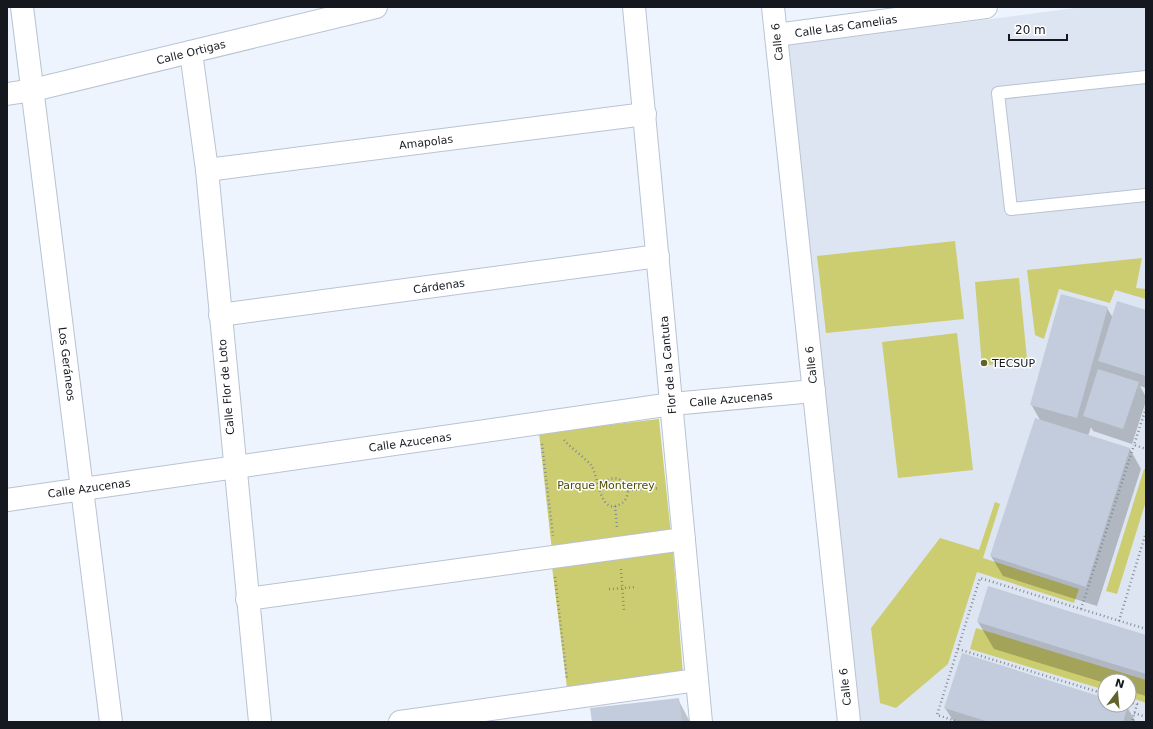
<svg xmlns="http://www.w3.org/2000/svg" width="1153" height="729" font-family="'DejaVu Sans',sans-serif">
  <rect width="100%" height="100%" fill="#eef4fe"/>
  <path fill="#dde5f2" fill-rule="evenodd" d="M1083 7H1146V722H859L789 45ZM1105 681H1129V705H1105Z"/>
  <g fill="#cccc71">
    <path d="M955 241 964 319 826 333 817 256Z"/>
    <path d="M1142 258 1136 288 1146 289V299L1115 290 1110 303 1059 289 1044 339 1035 335 1027 270Z"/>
    <path d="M1019 278 1027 359 982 366 975 282Z"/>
    <path d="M957 333 973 470 898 478 882 342Z"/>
    <path d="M659 419 671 535 552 551 539 433Z"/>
    <path d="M1144 469H1146V501L1117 594 1106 591Z"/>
    <path d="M995 502 1000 504 983 558 1079 589 1074 603 977 572 948 664 896 708 880 703 871 628 940 538 979 550Z"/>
    <path d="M673 551 683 674 567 688 552 567Z"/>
    <path d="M976 628 1146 680V703L1129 697V681H1105V690L970 649Z"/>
  </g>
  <g fill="#0003">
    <path d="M1107 308 1113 318 1146 312V388L1140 386 1146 397V401L1132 444 1093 431 1091 427 1088 436 1130 449 1141 469 1097 606 1003 576 991 556 1040 420 1031 404Z"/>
    <path d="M978 622 1146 636V696L1129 691V681H1105V683L994 649Z"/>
    <path d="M678 699 690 722H593Z"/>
    <path d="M1105 699V705L1127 707 1136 722H954L945 708Z"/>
  </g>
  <g fill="#c2ccdc">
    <path d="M1061 294 1108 307 1077 418 1030 405Z"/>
    <path d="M1117 301 1146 310V376L1098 361Z"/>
    <path d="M1098 369 1139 382 1123 429 1083 416Z"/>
    <path d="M1035 418 1130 448 1086 587 990 556Z"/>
    <path d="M988 586 1146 635V674L977 622Z"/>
    <path d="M962 653 1105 698V705L1128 706 1123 722H989L944 708Z"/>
    <path d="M679 698 682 722H592L590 708Z"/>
  </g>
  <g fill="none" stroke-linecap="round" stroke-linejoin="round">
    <defs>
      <path id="lane" d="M1146 77 998 93 1011 209 1146 195"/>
      <g id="street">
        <path d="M22 7 111 722"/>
        <path d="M634 7 701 722"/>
        <path d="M773 7 849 722"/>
        <path d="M776 35 986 7"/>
        <path d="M191 52 207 170 260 722"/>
        <path d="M7 94 33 90 376 7"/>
        <path d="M207 170 645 114"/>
        <path d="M220 315 658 256"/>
        <path d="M7 500 672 404 814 391"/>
        <path d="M247 599 684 539"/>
        <path d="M400 722 697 680"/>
      </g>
    </defs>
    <use href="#lane" stroke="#b8c3d3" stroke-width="14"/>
    <use href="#street" stroke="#b8c3d3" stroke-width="24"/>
    <g stroke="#858a92" stroke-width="2.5" stroke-dasharray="1 3" stroke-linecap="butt">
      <path d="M1146 408 1134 445 1146 449"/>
      <path d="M564 440C572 449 583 456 591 465 599 475 599 519 622 503 624 502 626 499 627 496 633 479 608 470 600 489"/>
      <path d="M542 444 553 536"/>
      <path d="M628 490 660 488"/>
      <path d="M615 506 617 527"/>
      <path d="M621 569 624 612"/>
      <path d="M555 577 567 679"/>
      <path d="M609 589 636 587"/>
      <path d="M1081 609 1134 445"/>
      <path d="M1119 621 1146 532"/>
      <path d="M958 649 1105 694"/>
      <path d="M1129 702 1137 704 1132 722"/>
      <path d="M1134 713 1146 717"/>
      <path d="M959 722 937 715 980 578 1146 629"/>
    </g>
    <use href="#lane" stroke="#fff" stroke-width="12"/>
    <use href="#street" stroke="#fff" stroke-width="22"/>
  </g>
  <circle fill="#62622f" stroke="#fff" stroke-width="1.5" cx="984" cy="363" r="4"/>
  <g text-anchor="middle" stroke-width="3" stroke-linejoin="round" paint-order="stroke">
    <g font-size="11" fill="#15191f" stroke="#fff">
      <text transform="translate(846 26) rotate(-8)" y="4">Calle Las Camelias</text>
      <text transform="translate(777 42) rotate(-96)" y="4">Calle 6</text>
      <text transform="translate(191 52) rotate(-14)" y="4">Calle Ortigas</text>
      <text transform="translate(426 142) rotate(-7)" y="4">Amapolas</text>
      <text transform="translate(439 286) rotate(-8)" y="4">Cárdenas</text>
      <text transform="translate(67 364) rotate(83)" y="4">Los Geráneos</text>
      <text transform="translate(668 365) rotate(-95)" y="4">Flor de la Cantuta</text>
      <text transform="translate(811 365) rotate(-96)" y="4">Calle 6</text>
      <text transform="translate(226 387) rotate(-95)" y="4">Calle Flor de Loto</text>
      <text transform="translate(731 399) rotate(-5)" y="4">Calle Azucenas</text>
      <text transform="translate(410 442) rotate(-8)" y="4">Calle Azucenas</text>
      <text transform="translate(89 488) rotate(-8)" y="4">Calle Azucenas</text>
      <text transform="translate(845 687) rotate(-96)" y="4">Calle 6</text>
    </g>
    <g font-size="11" fill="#15191f" stroke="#fff" text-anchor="start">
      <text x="992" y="367">TECSUP</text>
    </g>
    <g font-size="11" fill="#4f4e01" stroke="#fff">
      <text x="606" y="489">Parque Monterrey</text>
    </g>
  </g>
  <rect width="1153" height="729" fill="none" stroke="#15191f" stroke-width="16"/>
  <g transform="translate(1117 693) rotate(16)"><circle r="19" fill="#ffffff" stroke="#a1a3a5"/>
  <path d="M0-3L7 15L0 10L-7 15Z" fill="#62622f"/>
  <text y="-6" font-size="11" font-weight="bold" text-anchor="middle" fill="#15191f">N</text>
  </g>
  <path d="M1009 34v6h58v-6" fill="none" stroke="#15191f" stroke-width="2"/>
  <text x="1015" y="34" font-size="12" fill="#15191f" stroke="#ffffff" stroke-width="3" paint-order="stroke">20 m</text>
</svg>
